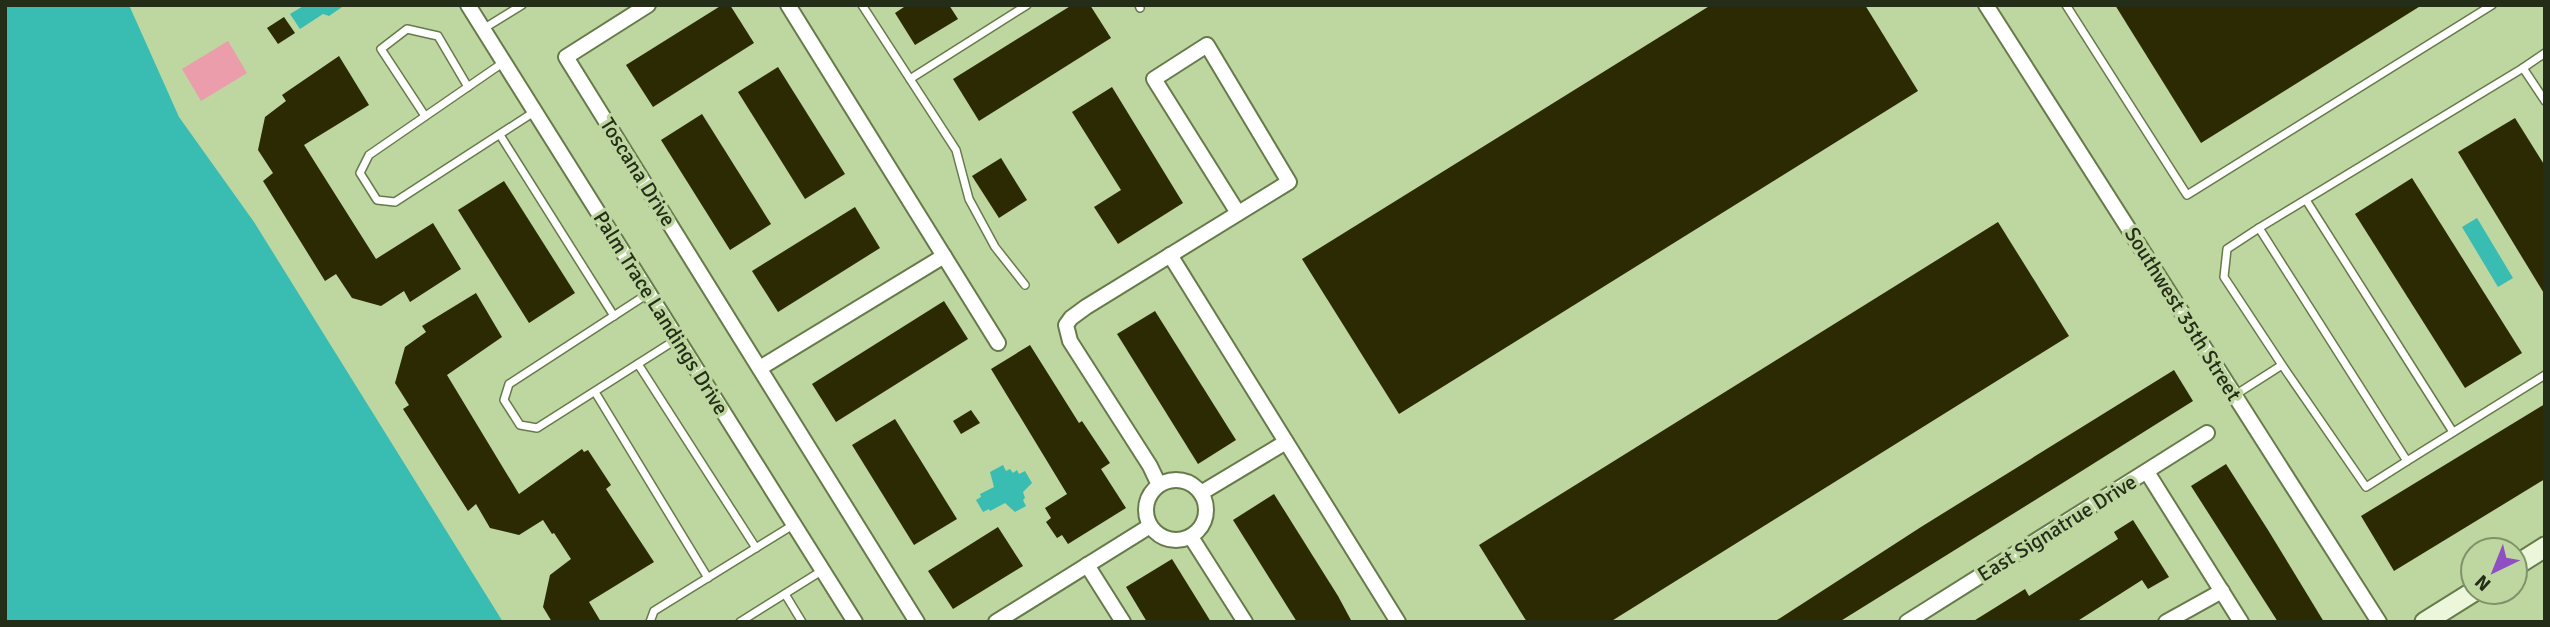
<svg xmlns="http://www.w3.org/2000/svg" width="2550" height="627" font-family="Signika,sans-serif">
  <rect width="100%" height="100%" fill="#bed6a0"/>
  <path fill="#eb9dab" d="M228 41 247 73 201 101 182 69Z"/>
  <g fill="#39bcb2">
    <path d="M5 5H129L179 117 254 222 503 622H5Z"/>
    <path d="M305 5H345L329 16 323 14 300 29 290 14Z"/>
    <path d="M2477 218 2513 278 2498 287 2462 227Z"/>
    <path d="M1003 465 1006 471 1010 469 1013 473 1017 470 1019 474 1025 471 1032 483 1023 492 1025 498 1023 500 1026 506 1015 512 1005 503 990 511 989 509 983 512 976 500 981 497 980 494 994 487 990 472Z"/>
  </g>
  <g fill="#2b2a03">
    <path d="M722 5H730L754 43 653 107 626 65Z"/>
    <path d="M907 5H949L958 19 915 45 895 13Z"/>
    <path d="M1072 5H1090L1111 38 979 121 953 79Z"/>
    <path d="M1711 5H1865L1918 91 1399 414 1302 259Z"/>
    <path d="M2115 5H2422L2201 143Z"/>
    <path d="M284 17 295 33 278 44 267 28Z"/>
    <path d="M339 56 369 105 304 145 376 259 433 223 461 269 410 302 404 291 381 306 352 298 336 274 325 281 263 181 273 173 258 150 265 117 286 101 282 95Z"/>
    <path d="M778 67 845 174 805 199 738 92Z"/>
    <path d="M1112 87 1183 203 1118 244 1094 207 1121 190 1072 112Z"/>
    <path d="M702 114 771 224 730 250 661 140Z"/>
    <path d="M2515 118 2545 166V295L2458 152Z"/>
    <path d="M1001 158 1027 200 999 218 972 176Z"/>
    <path d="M2412 178 2522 353 2465 388 2355 214Z"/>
    <path d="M504 181 575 293 529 323 458 210Z"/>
    <path d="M855 207 880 248 778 312 752 271Z"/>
    <path d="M1998 222 2069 336 1610 622H1527L1479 545Z"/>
    <path d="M476 293 502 337 447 375 519 494 582 449 584 452 588 450 611 485 606 489 654 562 589 602 601 622H552L543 607 550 575 571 559 554 533 552 534 543 520 519 535 490 528 476 504 468 511 403 409 409 405 395 383 405 347 426 332 422 326Z"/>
    <path d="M944 301 968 339 836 422 812 384Z"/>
    <path d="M1155 311 1236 440 1198 464 1117 334Z"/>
    <path d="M1030 345 1079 423 1082 421 1110 463 1101 469 1126 508 1068 544 1062 535 1057 538 1046 522 1051 518 1045 508 1067 494 991 369Z"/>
    <path d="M2174 370 2193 401 2061 484 1839 622H1774L1921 527Z"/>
    <path d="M2545 404V479L2394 571 2361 516Z"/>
    <path d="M971 410 980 423 961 434 953 421Z"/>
    <path d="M895 419 957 519 914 545 852 445Z"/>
    <path d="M2226 464 2268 530 2324 622H2278L2191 486Z"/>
    <path d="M1274 494 1338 596 1352 622H1297L1233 520Z"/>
    <path d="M2133 520 2169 577 2148 589 2142 580 2076 622H1972L2025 589 2029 596 2118 539 2114 532Z"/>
    <path d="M998 527 1023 566 953 609 928 571Z"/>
    <path d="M1172 559 1211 622H1147L1126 587Z"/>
  </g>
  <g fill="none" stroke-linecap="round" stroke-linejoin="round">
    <defs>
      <g id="service">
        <path d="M862 5 956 150 969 199 995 247 1025 285"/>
        <path d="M1139 5 1140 8"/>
        <path d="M2066 5 2187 195 2492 5"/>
        <path d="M483 29 522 5"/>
        <path d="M504 62 369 155 360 173 377 200 395 202 534 112"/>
        <path d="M2523 68 2545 53"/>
        <path d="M910 79 1027 5"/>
        <path d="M425 116 381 49 407 29 438 36 468 87"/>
        <path d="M500 135 614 316"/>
        <path d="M2306 200 2453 432"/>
        <path d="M2259 228 2523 68 2545 101"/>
        <path d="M649 293 509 384 504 400 520 425 537 428 677 339"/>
        <path d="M638 364 756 548"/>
        <path d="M595 392 708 578"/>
        <path d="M2235 395 2282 365 2366 487 2407 461 2259 228 2227 249 2224 277 2282 365"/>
        <path d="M2407 461 2545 375"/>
        <path d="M785 594 802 622"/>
        <path d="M650 622 654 611 793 525"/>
        <path d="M740 622 823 570"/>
      </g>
      <g id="minor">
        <path d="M468 5 855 622"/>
        <path d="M648 5 566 57 917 622"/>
        <path d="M788 5 998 343"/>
        <path d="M1986 5 2379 622"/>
        <path d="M1170 255 1398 622"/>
        <path d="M760 368 944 256"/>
        <path d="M2147 472 2241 622"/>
        <circle cx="1176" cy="510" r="30"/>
        <path d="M1159 485 1150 466 1070 341 1066 325 1071 318 1086 307 1289 182 1207 45 1154 79 1238 213"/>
        <path d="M1201 493 1286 442"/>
        <path d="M1191 537 1245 622"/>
        <path d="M1087 565 1123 622"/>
        <path d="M996 622 1150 526"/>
        <path d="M1907 622 2207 433"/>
        <path d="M2166 622 2222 591"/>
      </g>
      <g id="secondary">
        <path d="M2515 566 2545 547"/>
        <path d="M2425 622 2473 592"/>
      </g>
    </defs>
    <use href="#service" stroke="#667b49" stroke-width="10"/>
    <use href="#minor" stroke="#667b49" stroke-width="18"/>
    <use href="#secondary" stroke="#667b49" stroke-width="23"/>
    <use href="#service" stroke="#fff" stroke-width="7"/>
    <use href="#minor" stroke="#fff" stroke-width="14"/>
    <use href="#secondary" stroke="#ebf6db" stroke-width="19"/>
  </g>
  <g text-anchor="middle" stroke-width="7" stroke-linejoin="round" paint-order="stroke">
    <g font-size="21" fill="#242d18" stroke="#bed6a0">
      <text transform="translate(638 172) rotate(58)" y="7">Toscana Drive</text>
      <text transform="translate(661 313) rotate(58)" y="7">Palm Trace Landings Drive</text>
      <text transform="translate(2183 314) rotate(58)" y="7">Southwest 35th Street</text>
      <text transform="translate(2057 528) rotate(-32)" y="7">East Signatrue Drive</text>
    </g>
  </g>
  <rect width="2550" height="627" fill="none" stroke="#242d18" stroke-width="14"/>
  <g transform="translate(2494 571) rotate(223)"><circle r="33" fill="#bed6a0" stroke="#80926a" stroke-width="2"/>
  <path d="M0-5L12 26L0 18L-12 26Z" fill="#904ec3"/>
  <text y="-10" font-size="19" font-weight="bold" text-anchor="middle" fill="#242d18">N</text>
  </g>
</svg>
